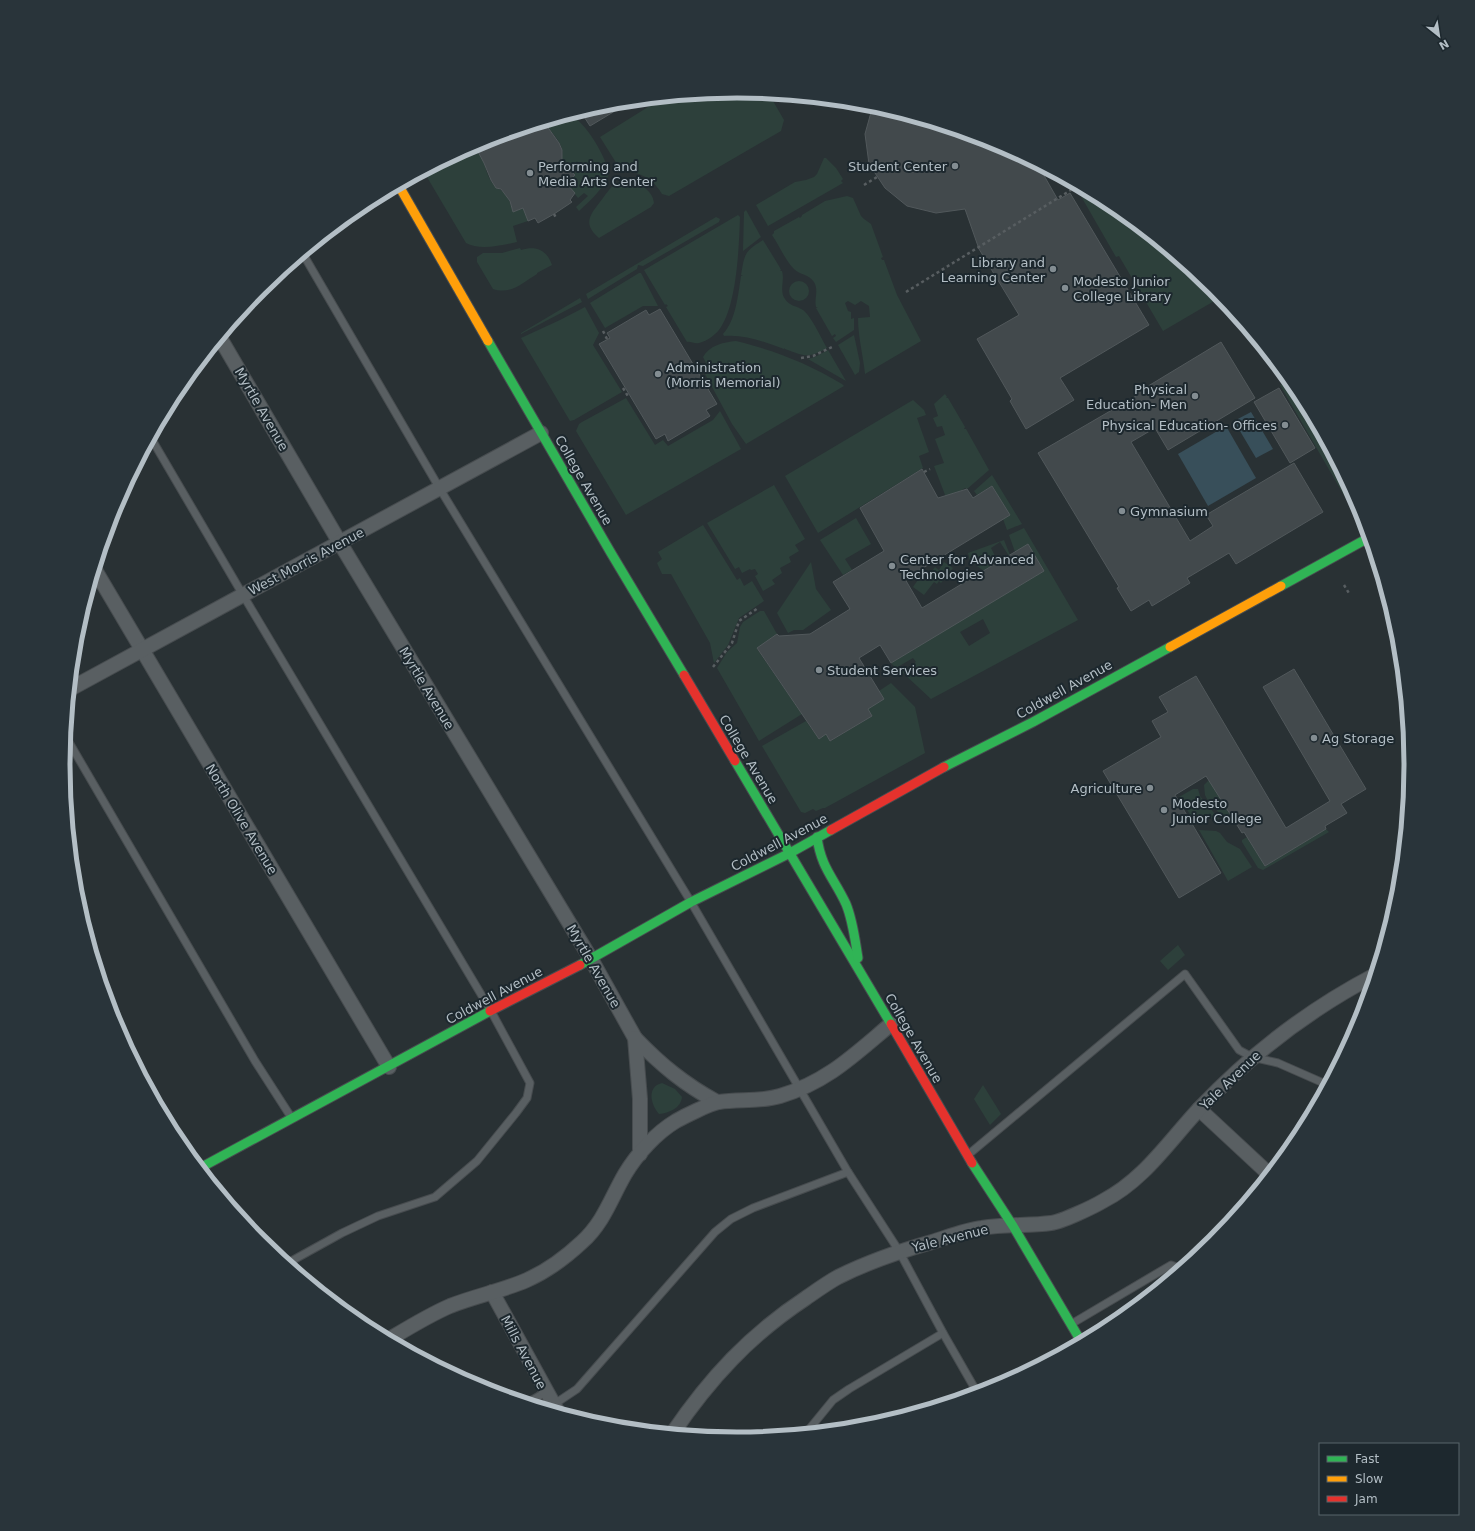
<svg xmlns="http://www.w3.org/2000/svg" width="1475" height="1531" font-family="'DejaVu Sans',sans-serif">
  <rect width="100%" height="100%" fill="#293134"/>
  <g fill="#2d403b" fill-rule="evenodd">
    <path d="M738 91 769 94 784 120 781 131 669 196 662 194C655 182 645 175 632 172 627 171 624 172 620 169L600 137 648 107 668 98Z"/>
    <path d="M570 115C585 121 607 158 609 174 603 189 591 200 579 211L576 207 588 196 584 193 578 198 566 183 575 175C570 170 562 166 562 158 562 155 563 152 562 149 559 139 550 130 543 123Z"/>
    <path d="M483 150C484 163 486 177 495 186 497 189 501 189 503 192 509 198 511 204 513 212L523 208 528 221 513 226 517 242C503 245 480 251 466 243L424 172 454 156 464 157 475 155Z"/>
    <path d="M824 158H826L836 168 843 179 841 181 843 183 768 226 756 205 795 182 806 180 814 177 817 174Z"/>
    <path d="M622 181C635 180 653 189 654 203L651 207 599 238C580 222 593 212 603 198 609 190 612 184 622 181Z"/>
    <path d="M1074 184 1112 205 1215 289 1221 297 1163 331 1119 256 1116 257Z"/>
    <path d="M847 196 853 198 861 216 864 219 871 224 883 257 881 258 882 260H884L897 295 921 341 865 374C863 355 858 337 858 318L870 317 869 306 861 301 855 305 848 301 845 303 848 311 851 312V319L854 318V330L836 342 833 338 836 336 835 334 832 336 816 308 818 307H816C814 299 819 290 814 282 809 274 800 275 794 269 785 260 779 245 772 235L774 233V231L799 217 800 218 802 216V215L825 201Z"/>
    <path d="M746 210 761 237 743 251 744 212Z"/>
    <path d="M738 215 740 217C739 247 737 302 721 327 717 334 707 341 699 343 694 344 691 341 687 342L666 307 668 306 666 304 665 305 644 270Z"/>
    <path d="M716 217 720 219 719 222 643 266 638 265 637 269 588 299 586 294Z"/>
    <path d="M763 240 779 266 781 270 780 271H782C785 280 779 291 785 299 789 306 797 306 803 310 812 317 821 338 827 348 808 359 804 356 785 349V348L784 349C765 342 744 334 724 336L723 334C736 320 738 295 741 276L743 275H741C745 253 744 252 763 240Z"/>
    <path d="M520 248 521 250C536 245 547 250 552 265L537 273V274C522 283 511 295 493 289L477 262V257L483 253H502Z"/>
    <path d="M639 273H641L658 306H643L605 328 590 303Z"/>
    <circle cx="799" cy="291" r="10"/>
    <path d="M580 298 582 302 521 334V333Z"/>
    <path d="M585 307 599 333 593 345 622 392 574 420 570 421 521 338 560 320Z"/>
    <path d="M1238 317 1265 350 1264 351 1261 347 1256 349Z"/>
    <path d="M854 335 860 363 859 372 855 375 838 345Z"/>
    <path d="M736 341C776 351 807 363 842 384L844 386 746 444 732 424 704 372 707 368 706 363 703 357C709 346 723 342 736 341Z"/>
    <path d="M828 350 846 381 808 359 815 357Z"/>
    <path d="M1285 382 1290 390 1295 387 1298 391 1357 500 1349 504 1280 385Z"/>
    <path d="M945 394 947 397 946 398H948L965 427 964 429H966L989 470 967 489 965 488 947 500 934 466 944 463 935 439 945 435 942 426 937 427 933 418 938 416 934 404Z"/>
    <path d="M626 398 655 445 663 440 668 446 713 420 720 411 741 449 626 515 576 431 579 424 582 422Z"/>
    <path d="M913 400 924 410 926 415 917 418 929 452 919 456 923 468 818 533 785 476Z"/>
    <path d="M992 475 1022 524 1007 530 1003 519 1010 515 992 486 977 495 974 491Z"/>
    <path d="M774 485 805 539 795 545 799 551 789 557 791 562 780 568 782 573 772 580 775 584 763 591 755 576 758 574 755 569 751 570 750 569 742 573 739 567 735 569 707 523Z"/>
    <path d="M856 518 871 544 845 559 852 570 843 575 820 540Z"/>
    <path d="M703 525 737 580 740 578 744 586 752 581 764 601 739 618 728 645 714 663 710 643 671 574H662L657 563 662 559 658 552Z"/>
    <path d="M1024 528 1078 620 931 699 902 672 916 662 913 658 896 668 891 663 1043 571 1015 552 1009 535ZM983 619 990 633 969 646 960 632Z"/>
    <path d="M1004 540 1010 555 1009 556 1000 542 991 548 998 562 984 571 970 561 968 553Z"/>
    <path d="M811 562 816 589 831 610 803 630H794L788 633 777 613Z"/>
    <path d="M944 562 953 568 941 583 939 581 937 584 934 582 924 595 913 587 924 571 929 575 935 567 939 570Z"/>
    <path d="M760 611H764L777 634 757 649 802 714 759 741 717 668 727 652 737 643 740 627 743 622Z"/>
    <path d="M891 683 915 707 925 753 825 808H823L816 811 813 809 805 813 801 812 762 746 806 721 819 739 826 734 831 741 872 716 868 709 879 691Z"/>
    <path d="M1209 780 1233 820H1225L1207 799 1205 795 1204 785Z"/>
    <path d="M1193 789H1198L1200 796 1219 819 1191 816 1179 797Z"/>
    <path d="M1326 829 1329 832 1263 870 1258 868 1242 842V840L1247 837 1265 866Z"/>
    <path d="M1199 830 1216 831 1220 833 1227 842 1240 849 1252 867 1228 881Z"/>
    <path d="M1178 945 1185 955 1168 970 1160 961Z"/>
    <path d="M662 1083 675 1089 682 1097C681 1108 669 1113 659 1114 651 1105 646 1087 662 1083Z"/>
    <path d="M983 1085 1001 1114 990 1125 974 1099Z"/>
  </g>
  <g fill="#384f5a">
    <path d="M1251 412 1273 449 1256 458 1234 421Z"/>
    <path d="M1226 426 1256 478 1208 506 1178 454Z"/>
  </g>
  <g fill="#42494c" stroke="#51585b">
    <path d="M630 102 590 126 581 112 606 104Z"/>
    <path d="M873 105 996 142 1038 165 1058 200 1070 193 1149 325 1060 378 1074 400 1026 429 1010 401 1012 399 977 339 1019 315 979 249 965 209 936 213 907 206 885 188 869 164 865 134Z"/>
    <path d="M543 123 549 129 559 143 562 150V160L565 166 575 175 566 183 575 193 570 200 572 202 554 214 538 223 535 218 528 221 523 208 513 212 510 201 501 189 496 188 491 180 484 163 476 148 479 146 477 143 480 142Z"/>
    <path d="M660 309 717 404 706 410 710 416 668 441 665 434 656 439 599 344 610 338 607 333 646 310 649 315Z"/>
    <path d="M1221 342 1255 398 1168 450 1155 428 1131 442 1190 541 1213 526 1206 515 1294 463 1323 512 1236 564 1229 553 1187 578 1190 583 1152 606 1149 600 1131 611 1117 588 1119 587 1038 453 1136 396 1135 394Z"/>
    <path d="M1279 388 1315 448 1290 463 1254 402Z"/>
    <path d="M922 469 938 498 967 489 973 498 992 486 1010 515 905 579 922 608 1028 544 1044 571 891 663 880 645 859 658 884 699 868 709 872 716 830 741 826 734 819 739 757 648 777 634 779 636 810 634 850 609 833 582 884 551 860 508Z"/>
    <path d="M1294 669 1366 789 1341 804 1347 813 1325 826 1326 829 1265 866 1244 832 1242 833 1206 776 1175 795 1221 873 1179 898 1103 771 1161 737 1152 721 1168 712 1159 697 1196 676 1286 828 1330 801 1263 687Z"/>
  </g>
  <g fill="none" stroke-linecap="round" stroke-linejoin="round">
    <defs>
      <g id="lane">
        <path d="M303 254 440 489 691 902 848 1172 899 1251 943 1333 978 1394"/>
        <path d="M151 438 243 595 491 1011 530 1083 527 1098 516 1113 477 1161 435 1197 378 1216 342 1233 286 1264"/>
        <path d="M66 737 255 1061 291 1117"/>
        <path d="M969 1154 1185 974 1239 1050 1252 1057 1278 1063 1328 1085"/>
        <path d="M1073 1323 1171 1265 1182 1269"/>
        <path d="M527 1403 546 1392"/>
        <path d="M553 1405 577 1389 715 1232 731 1219 753 1208 848 1172"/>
        <path d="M806 1433 833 1400 849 1389 943 1333"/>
      </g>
      <g id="street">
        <path d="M220 338 340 543 591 959 635 1038 640 1099V1154"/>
        <path d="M95 570 389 1067"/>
        <path d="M70 689 541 433"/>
        <path d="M635 1038C661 1065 684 1084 717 1102"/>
        <path d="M1199 1109 1270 1175"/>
        <path d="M492 1292 558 1412"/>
        <path d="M388 1340C408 1328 429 1315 450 1306 475 1296 502 1291 527 1280 547 1271 566 1257 582 1242 604 1222 611 1198 625 1174 637 1154 656 1133 676 1121 685 1116 709 1104 719 1102 739 1099 760 1102 780 1096 827 1082 854 1055 891 1024"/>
        <path d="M672 1434C710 1378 750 1335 806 1298 816 1291 827 1283 838 1277 868 1262 900 1251 932 1242 948 1237 965 1230 982 1228 1005 1224 1029 1226 1051 1223 1061 1222 1093 1207 1103 1201 1144 1180 1169 1141 1200 1108 1252 1053 1308 1010 1375 975"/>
      </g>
      <g id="fast">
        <path d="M488 341 611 553 684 675"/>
        <path d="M1281 586 1370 537"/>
        <path d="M735 761 891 1024"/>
        <path d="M944 767 1033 722 1170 647"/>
        <path d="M817 837C821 868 834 878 846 904 853 921 855 940 858 958"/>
        <path d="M580 965 691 902 790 853 831 830"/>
        <path d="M972 1163 1013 1226 1082 1343"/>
        <path d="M200 1168 490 1011"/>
      </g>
      <g id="slow">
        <path d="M399 186 488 341"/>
        <path d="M1170 647 1281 586"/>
      </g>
      <g id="jam">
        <path d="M684 675 735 761"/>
        <path d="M831 830 944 767"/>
        <path d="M490 1011 580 965"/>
        <path d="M891 1024 972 1163"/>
      </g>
    </defs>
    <use href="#lane" stroke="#474c4f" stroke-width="9"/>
    <use href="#street" stroke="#474c4f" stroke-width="16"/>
    <use href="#fast" stroke="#474c4f" stroke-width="11"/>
    <use href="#slow" stroke="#474c4f" stroke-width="11"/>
    <use href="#jam" stroke="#474c4f" stroke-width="11"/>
    <g stroke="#585e61" stroke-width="2.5" stroke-dasharray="3 3" stroke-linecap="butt">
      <path d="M818 101 821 99"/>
      <path d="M864 185 877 177"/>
      <path d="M554 214 556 218"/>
      <path d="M906 292 1071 190"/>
      <path d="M603 331 607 339"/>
      <path d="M801 358 813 356 832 347"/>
      <path d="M623 388 629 398"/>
      <path d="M924 472 930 469"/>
      <path d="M1344 585 1350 595"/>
      <path d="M713 667 732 643 739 621 758 608"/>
    </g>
    <use href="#lane" stroke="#595f62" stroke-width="7"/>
    <use href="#street" stroke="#595f62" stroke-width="14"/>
    <use href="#fast" stroke="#30b455" stroke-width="9"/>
    <use href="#slow" stroke="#ff9f0a" stroke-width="9"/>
    <use href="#jam" stroke="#e5322d" stroke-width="9"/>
  </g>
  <g fill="#838d92" stroke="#1d282e" stroke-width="1.5">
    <circle cx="955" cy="166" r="4"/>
    <circle cx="530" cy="173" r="4"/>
    <circle cx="1053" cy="269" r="4"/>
    <circle cx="1065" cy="288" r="4"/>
    <circle cx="658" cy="374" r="4"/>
    <circle cx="1195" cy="396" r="4"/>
    <circle cx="1285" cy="425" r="4"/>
    <circle cx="1122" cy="511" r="4"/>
    <circle cx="892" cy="566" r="4"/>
    <circle cx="819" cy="670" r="4"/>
    <circle cx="1314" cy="738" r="4"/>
    <circle cx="1150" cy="788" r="4"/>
    <circle cx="1164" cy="810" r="4"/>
  </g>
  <g text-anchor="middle" stroke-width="4" stroke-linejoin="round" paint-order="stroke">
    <g font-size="13" fill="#b3bec5" stroke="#1d282e" text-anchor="start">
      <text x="538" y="171">Performing and<tspan x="538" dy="15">Media Arts Center</tspan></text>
      <text x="947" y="171" text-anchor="end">Student Center</text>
      <text x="1045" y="267" text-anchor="end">Library and<tspan x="1045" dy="15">Learning Center</tspan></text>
      <text x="1073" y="286">Modesto Junior<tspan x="1073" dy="15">College Library</tspan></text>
      <text x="666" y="372">Administration<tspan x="666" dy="15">(Morris Memorial)</tspan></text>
      <text x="1187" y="394" text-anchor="end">Physical<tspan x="1187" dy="15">Education- Men</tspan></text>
      <text x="1277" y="430" text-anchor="end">Physical Education- Offices</text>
      <text x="1130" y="516">Gymnasium</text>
      <text x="900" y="564">Center for Advanced<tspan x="900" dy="15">Technologies</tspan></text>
      <text x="827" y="675">Student Services</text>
      <text x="1322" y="743">Ag Storage</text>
      <text x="1142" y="793" text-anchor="end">Agriculture</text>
      <text x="1172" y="808">Modesto<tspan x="1172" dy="15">Junior College</tspan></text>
    </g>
    <g font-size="13" fill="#b3bec5" stroke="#1d282e">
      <text transform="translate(262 409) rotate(60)" y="5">Myrtle Avenue</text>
      <text transform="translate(584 480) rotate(60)" y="5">College Avenue</text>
      <text transform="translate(306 561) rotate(-28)" y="5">West Morris Avenue</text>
      <text transform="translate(427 688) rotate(59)" y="5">Myrtle Avenue</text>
      <text transform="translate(1064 689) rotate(-29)" y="5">Coldwell Avenue</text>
      <text transform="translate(749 759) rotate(59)" y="5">College Avenue</text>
      <text transform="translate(242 819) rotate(59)" y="5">North Olive Avenue</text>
      <text transform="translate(779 842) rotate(-28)" y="5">Coldwell Avenue</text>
      <text transform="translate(594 966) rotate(60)" y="5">Myrtle Avenue</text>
      <text transform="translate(494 995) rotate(-28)" y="5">Coldwell Avenue</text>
      <text transform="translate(914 1038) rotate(60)" y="5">College Avenue</text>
      <text transform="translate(1230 1080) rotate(-44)" y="5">Yale Avenue</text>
      <text transform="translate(950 1238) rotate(-14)" y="5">Yale Avenue</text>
      <text transform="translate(524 1352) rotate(62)" y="5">Mills Avenue</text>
    </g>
  </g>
  <path d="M0 0H1475V1531H0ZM70 765a667 667 0 1 1 1334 0a667 667 0 1 1-1334 0Z" fill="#29343a" fill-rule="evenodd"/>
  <path fill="none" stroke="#b3bec5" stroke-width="5" d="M70 765a667 667 0 1 1 1334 0a667 667 0 1 1-1334 0Z"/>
  <rect x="1319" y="1443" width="140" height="72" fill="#1d282e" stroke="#59646a"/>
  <rect x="1327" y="1456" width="20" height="6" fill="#30b455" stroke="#59646a"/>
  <text x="1355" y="1463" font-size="12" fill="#b3bec5">Fast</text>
  <rect x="1327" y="1476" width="20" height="6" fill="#ff9f0a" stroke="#59646a"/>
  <text x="1355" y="1483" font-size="12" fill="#b3bec5">Slow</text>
  <rect x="1327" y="1496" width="20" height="6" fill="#e5322d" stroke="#59646a"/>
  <text x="1355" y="1503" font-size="12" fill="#b3bec5">Jam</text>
  <g transform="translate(1439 36) rotate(150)" stroke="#1d282e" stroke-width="3" paint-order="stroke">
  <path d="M0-3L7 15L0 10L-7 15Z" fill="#b3bec5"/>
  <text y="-6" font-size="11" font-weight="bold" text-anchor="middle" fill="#b3bec5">N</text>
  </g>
</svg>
